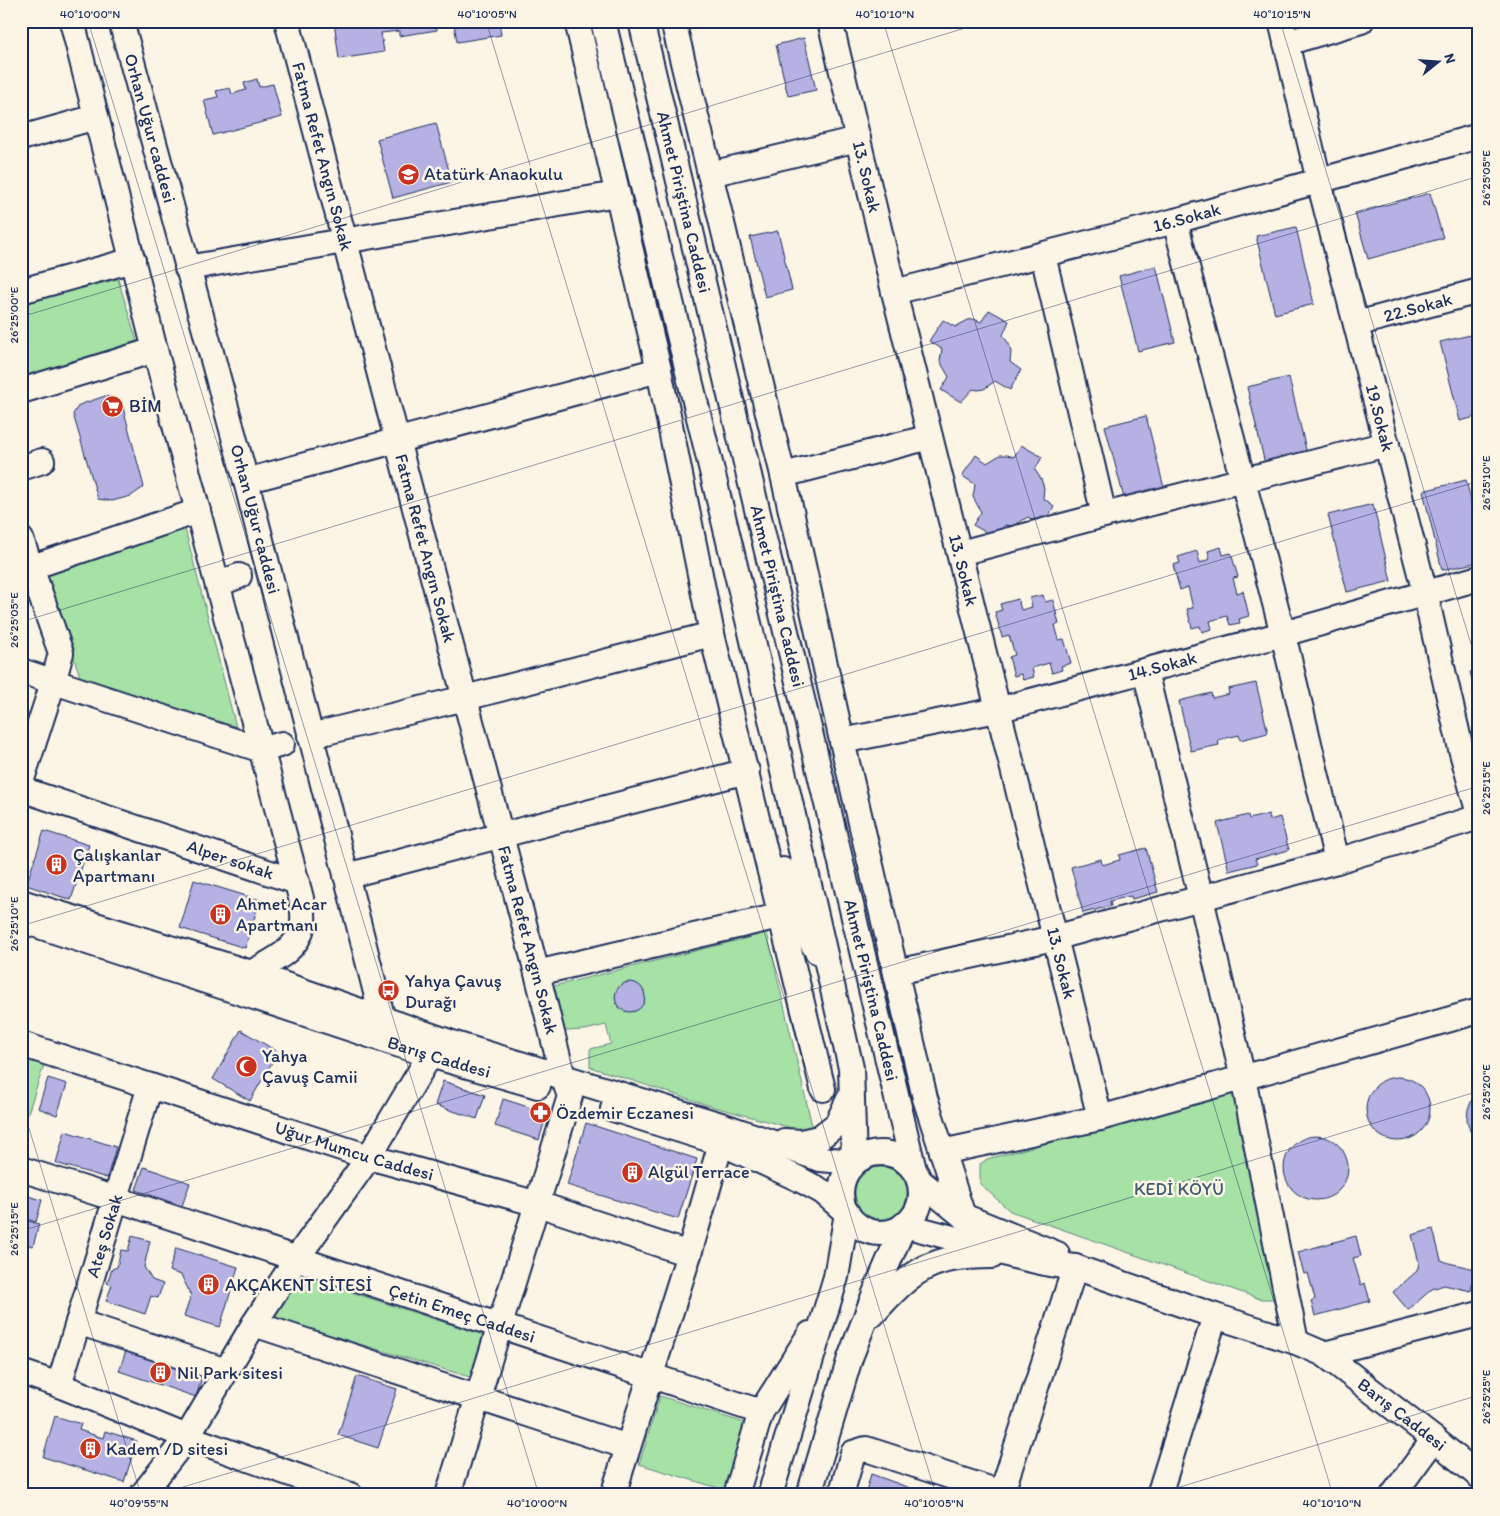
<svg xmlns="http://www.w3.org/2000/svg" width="1500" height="1516" font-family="Itim,sans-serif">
  <rect width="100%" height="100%" fill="#fcf5e5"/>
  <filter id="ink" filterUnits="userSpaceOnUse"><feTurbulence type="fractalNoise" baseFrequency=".02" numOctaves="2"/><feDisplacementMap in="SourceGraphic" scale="10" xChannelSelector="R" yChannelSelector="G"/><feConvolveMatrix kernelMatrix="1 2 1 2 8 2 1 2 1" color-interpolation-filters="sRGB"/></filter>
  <g filter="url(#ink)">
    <g fill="#a6e1a6" stroke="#608882">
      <path d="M118 279 137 341 21 377V304Z"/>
      <path d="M185 529 236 727 81 679 45 574Z"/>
      <path d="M767 933 814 1134 714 1107 590 1067V1049L611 1044 606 1025 585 1030 565 1031 554 986Z"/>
      <path d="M21 1057 44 1065 21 1134Z"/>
      <path d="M1239 1092 1276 1299H1260L1010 1211 980 1184V1164L987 1159Z"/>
      <circle cx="881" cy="1193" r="26"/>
      <path d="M302 1276 486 1336 473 1378 273 1318Z"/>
      <path d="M660 1396 751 1425 731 1492 639 1464Z"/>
    </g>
    <g fill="#b5b1e3" stroke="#1b2f5e">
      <path d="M334 21H499L501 35 457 42 454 23 437 25V30L399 36V31L381 33 384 52 339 59Z"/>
      <path d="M804 38 816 90 788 96 776 45Z"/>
      <path d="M257 79 259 87 273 84 282 117 213 135 204 100 218 97 216 91 230 88 232 94 246 90 244 83Z"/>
      <path d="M436 123 452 182 393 198 377 139Z"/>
      <path d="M1430 193 1443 238 1368 259 1355 213Z"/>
      <path d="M1296 227 1314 304 1275 314 1256 236Z"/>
      <path d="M778 231 792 290 765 297 750 237Z"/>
      <path d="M1156 266 1175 342 1138 351 1119 276Z"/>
      <path d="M989 310 1009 321 1003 335 1009 344 1011 352 1010 362 1021 370 1010 390 995 381 984 389 978 390 973 389 961 402 941 390 949 377 940 361 942 349 929 341 943 320 955 327 968 320 974 319 981 322Z"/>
      <path d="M1479 333V416L1460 421 1440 342Z"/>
      <path d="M1289 377 1307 454 1265 464 1247 387Z"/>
      <path d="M105 396 121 400 144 487 131 496 112 501 98 499 73 414 79 405Z"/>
      <path d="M1146 416 1165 492 1125 502 1105 426Z"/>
      <path d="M1021 445 1042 457 1035 470 1041 479 1044 488 1043 498 1054 506 1043 526 1028 517 1016 524 1011 526 1005 525 994 537 973 525 981 512 973 497 975 484 962 476 976 455 987 463 1000 455H1007L1014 457Z"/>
      <path d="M1466 480 1479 534V562L1442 570 1423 491Z"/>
      <path d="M1373 504 1391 581 1347 592 1328 515Z"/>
      <path d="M1221 547 1223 555 1231 553 1238 577 1233 578 1237 593 1243 591 1249 616 1239 619 1240 623 1230 625 1227 616 1210 621 1212 629 1202 632 1200 626 1192 628 1187 609 1193 608 1188 587 1180 590 1173 565 1180 563 1178 557 1197 551 1200 563 1210 559 1208 551Z"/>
      <path d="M1043 595 1045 602 1053 600 1059 624 1055 625 1059 640 1064 639 1071 663 1061 666 1062 670 1052 673 1049 663 1032 668 1034 677 1023 680 1021 674 1014 676 1009 657 1015 655 1009 635 1002 637 995 612 1002 610 1000 604 1018 599 1021 610 1032 607 1030 598Z"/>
      <path d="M1479 670V707L1470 672Z"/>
      <path d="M1256 683 1268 733 1240 740 1239 735 1218 740 1219 745 1191 751 1179 701 1211 693 1212 698 1229 694 1228 689Z"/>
      <path d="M1269 814 1270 820 1280 817 1289 850 1255 859 1257 864 1229 871 1217 823 1248 815 1249 819Z"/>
      <path d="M44 831 89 845 71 900 26 885Z"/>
      <path d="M1146 848 1158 892 1132 899 1131 896 1110 901 1111 906 1083 913 1071 867 1101 859 1102 865 1120 860 1119 855Z"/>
      <path d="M194 880 260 900 245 948 180 928Z"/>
      <circle cx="630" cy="997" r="15"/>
      <path d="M241 1030 278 1052 250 1101 213 1079Z"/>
      <circle cx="1398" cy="1109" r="32"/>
      <path d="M48 1078 67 1084 57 1115 38 1108Z"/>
      <path d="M443 1081 485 1095 477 1119 435 1105Z"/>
      <path d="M1479 1093V1142L1470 1131 1467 1120 1468 1109 1472 1100Z"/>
      <path d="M503 1099 547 1113 539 1140 495 1126Z"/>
      <path d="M586 1123 697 1159 678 1219 567 1185Z"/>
      <path d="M65 1131 116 1147 107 1178 56 1163Z"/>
      <circle cx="1316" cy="1168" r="32"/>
      <path d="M144 1167 190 1183 182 1206 136 1190Z"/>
      <path d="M21 1194 42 1200 36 1222 21 1217Z"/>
      <path d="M21 1219 39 1224 33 1246 21 1243Z"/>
      <path d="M1433 1229 1441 1260 1449 1263 1475 1269 1471 1291 1444 1285 1432 1289 1408 1310 1393 1292 1417 1271 1419 1263 1412 1235Z"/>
      <path d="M132 1236 150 1241 144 1267 152 1280 163 1284 158 1298 151 1296 145 1314 106 1301 112 1285 107 1283 112 1269 117 1267 121 1250 128 1251Z"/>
      <path d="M1356 1236 1361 1256 1353 1258 1361 1285 1365 1283 1370 1301 1315 1316 1311 1301 1315 1299 1308 1273 1304 1274 1298 1252Z"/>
      <path d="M176 1248 238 1267 220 1327 184 1316 191 1295 181 1275 169 1271Z"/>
      <path d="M127 1348 203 1374 196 1397 119 1371Z"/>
      <path d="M357 1376 397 1389 378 1448 338 1435Z"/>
      <path d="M55 1416 81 1424 79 1430 103 1438 105 1431 137 1441 124 1482 43 1457Z"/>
      <path d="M871 1474 927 1494V1495H865Z"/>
    </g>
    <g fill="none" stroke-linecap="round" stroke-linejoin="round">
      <defs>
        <g id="minor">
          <path d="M72 21 155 350 301 898C302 905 304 914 303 922 300 950 272 961 251 973"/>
          <path id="s1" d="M121 21 246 481 383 1020"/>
          <path id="s2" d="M287 21 537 973 563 1077 570 1096 448 1495"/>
          <path d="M577 21 659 370 712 634 823 1089"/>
          <path id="s3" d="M641 21 914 1170"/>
          <path d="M673 21 783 475 842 741 925 1098 963 1216"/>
          <path id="s4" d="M830 21 894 292 1100 1118"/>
          <path id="s5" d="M1281 21 1319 181 1425 593 1461 749 1479 814"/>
          <path d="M1286 43 1361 21"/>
          <path d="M21 138 96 117"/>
          <path d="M710 174 858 139"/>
          <path d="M1175 221 1283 634 1337 861"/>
          <path d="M1043 255 1104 515"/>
          <path d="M187 268 617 194"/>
          <path d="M21 291 133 260"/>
          <path id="s6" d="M894 292 1175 221 1479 136"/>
          <path id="s7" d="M1356 324 1479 291"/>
          <path d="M21 391 155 350"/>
          <path d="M21 468 42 461"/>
          <path d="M783 475 930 437"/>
          <path d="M246 481 659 370"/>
          <path d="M21 539 61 653 53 683 21 782"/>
          <path d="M960 553 1104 515 1387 444"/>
          <path d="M32 567 198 511"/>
          <path d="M218 584 239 576"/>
          <path d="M21 671 262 750 282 744"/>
          <path d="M1145 671 1201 898 1243 1078 1296 1342"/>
          <path d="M310 736 465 698 712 634"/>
          <path id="s8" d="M842 741 997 710 1283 634 1479 578"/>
          <path id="s9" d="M21 789 297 882"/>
          <path d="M783 870 798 919 817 951"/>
          <path d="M346 876 747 771"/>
          <path d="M21 902 251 973 458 1045 724 1126 820 1159 854 1162 851 1068 751 632 603 21"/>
          <path id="s10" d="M21 920 430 1055 538 1086"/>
          <path d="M896 972 1054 938 1337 861 1479 817"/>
          <path d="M537 973 779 916"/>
          <path id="s11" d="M21 1044 369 1157 538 1204 689 1254"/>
          <path d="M613 1109 721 1143 799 1179 823 1192 847 1213"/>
          <path d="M784 1141 801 1142 819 1138 837 1124 850 1097"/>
          <path d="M942 1152 1100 1118 1479 1011"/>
          <circle cx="881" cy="1193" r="40"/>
          <path id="s12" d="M21 1169 116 1199 761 1412"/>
          <path d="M920 1181 963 1216 1057 1254"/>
          <path id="s13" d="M904 1225 968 1242 1014 1256 1050 1264 1075 1267 1215 1316 1296 1342 1324 1354 1434 1439 1479 1476"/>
          <path d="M873 1314C913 1269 931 1256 992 1256"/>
          <path d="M78 1322 226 1371"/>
          <path d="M254 1324 628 1447"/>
          <path d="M1324 1354 1479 1314"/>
          <path d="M21 1372 59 1385 187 1437 350 1495"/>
          <path id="s14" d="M59 1385 150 1086"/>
          <path d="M142 1495 187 1437 254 1324 297 1258 369 1157 430 1055"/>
          <path d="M613 1495 689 1254 721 1143 724 1128"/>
          <path d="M736 1495 761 1412 810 1334"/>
          <path d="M770 1495 836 1277 847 1213"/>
          <path d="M809 1495 850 1358 877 1288 904 1225"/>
          <path d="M841 1495 853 1453 866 1449 1008 1495"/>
          <path d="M1001 1495 1075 1267"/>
          <path d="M1159 1495 1215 1316"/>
          <path d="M1393 1495 1434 1439"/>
        </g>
      </defs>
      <use href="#minor" stroke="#1b2f5e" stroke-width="28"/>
      <use href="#minor" stroke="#fcf5e5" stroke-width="24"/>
    </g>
  </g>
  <path fill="none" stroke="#1b2f5e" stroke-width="1" stroke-opacity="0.45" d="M88 21 539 1495M486 21 936 1495M883 21 1333 1495M1280 21 1479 670M21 317 988 21M21 622 1479 176M21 926 1479 481M21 1102 141 1495M21 1231 1479 786M157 1495 1479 1091M1154 1495 1479 1395"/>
  <defs>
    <symbol id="school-disc" viewBox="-11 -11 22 22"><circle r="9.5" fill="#c8321e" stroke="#fcf5e5"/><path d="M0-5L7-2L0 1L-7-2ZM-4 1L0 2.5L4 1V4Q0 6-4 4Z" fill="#fff"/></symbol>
    <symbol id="supermarket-disc" viewBox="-11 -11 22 22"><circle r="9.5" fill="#c8321e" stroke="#fcf5e5"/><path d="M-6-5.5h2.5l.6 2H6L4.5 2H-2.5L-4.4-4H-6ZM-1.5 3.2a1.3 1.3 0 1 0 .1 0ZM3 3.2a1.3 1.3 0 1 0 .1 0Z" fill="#fff"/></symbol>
    <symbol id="building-disc" viewBox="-11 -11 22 22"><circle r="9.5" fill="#c8321e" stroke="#fcf5e5"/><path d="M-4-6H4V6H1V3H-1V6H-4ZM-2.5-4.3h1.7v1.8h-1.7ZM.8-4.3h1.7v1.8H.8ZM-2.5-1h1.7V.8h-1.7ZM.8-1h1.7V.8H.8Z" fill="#fff"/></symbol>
    <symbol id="bus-disc" viewBox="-11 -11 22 22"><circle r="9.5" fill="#c8321e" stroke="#fcf5e5"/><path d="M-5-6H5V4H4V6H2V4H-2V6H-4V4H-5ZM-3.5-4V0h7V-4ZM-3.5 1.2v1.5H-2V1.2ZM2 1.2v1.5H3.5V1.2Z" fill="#fff"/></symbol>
    <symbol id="mosque-disc" viewBox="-11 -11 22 22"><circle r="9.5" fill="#c8321e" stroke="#fcf5e5"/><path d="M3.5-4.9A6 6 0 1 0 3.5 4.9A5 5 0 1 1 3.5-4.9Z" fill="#fff"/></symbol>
    <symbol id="pharmacy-disc" viewBox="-11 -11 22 22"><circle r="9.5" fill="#c8321e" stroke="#fcf5e5"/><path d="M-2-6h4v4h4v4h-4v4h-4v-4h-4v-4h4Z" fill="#fff"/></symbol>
  </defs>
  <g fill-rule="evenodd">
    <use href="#school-disc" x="396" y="162" width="25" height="25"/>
    <use href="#supermarket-disc" x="100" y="394" width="25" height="25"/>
    <use href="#building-disc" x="44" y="852" width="25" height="25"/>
    <use href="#building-disc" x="208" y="902" width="25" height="25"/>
    <use href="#bus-disc" x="376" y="978" width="25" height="25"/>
    <use href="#mosque-disc" x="234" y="1054" width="25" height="25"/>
    <use href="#pharmacy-disc" x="528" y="1100" width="25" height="25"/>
    <use href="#building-disc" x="620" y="1160" width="25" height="25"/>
    <use href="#building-disc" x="196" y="1272" width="25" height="25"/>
    <use href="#building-disc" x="148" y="1360" width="25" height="25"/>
    <use href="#building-disc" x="78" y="1436" width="25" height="25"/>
  </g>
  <g text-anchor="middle" stroke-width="5" stroke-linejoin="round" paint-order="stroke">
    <g font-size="18" fill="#1b2f5e" stroke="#fcf5e5">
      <text dy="6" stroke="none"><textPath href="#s1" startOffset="111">Orhan Uğur caddesi</textPath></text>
      <text dy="6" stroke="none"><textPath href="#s2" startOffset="140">Fatma Refet Angın Sokak</textPath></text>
      <text dy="6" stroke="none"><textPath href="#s4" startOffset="160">13. Sokak</textPath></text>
      <text dy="6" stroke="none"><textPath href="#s3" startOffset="186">Ahmet Piriştina Caddesi</textPath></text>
      <text dy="6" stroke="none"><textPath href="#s6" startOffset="302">16.Sokak</textPath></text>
      <text dy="6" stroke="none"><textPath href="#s7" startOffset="64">22.Sokak</textPath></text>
      <text dy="6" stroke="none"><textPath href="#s5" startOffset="409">19.Sokak</textPath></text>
      <text dy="6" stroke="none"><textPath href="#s1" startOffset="516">Orhan Uğur caddesi</textPath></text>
      <text dy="6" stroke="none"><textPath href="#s2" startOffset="545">Fatma Refet Angın Sokak</textPath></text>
      <text dy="6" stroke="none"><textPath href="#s4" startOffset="565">13. Sokak</textPath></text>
      <text dy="6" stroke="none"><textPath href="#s3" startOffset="591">Ahmet Piriştina Caddesi</textPath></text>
      <text dy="6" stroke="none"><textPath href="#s8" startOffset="329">14.Sokak</textPath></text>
      <text dy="6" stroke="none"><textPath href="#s9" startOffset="221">Alper sokak</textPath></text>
      <text dy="6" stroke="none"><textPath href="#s2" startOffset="950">Fatma Refet Angın Sokak</textPath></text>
      <text dy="6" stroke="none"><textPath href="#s4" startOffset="970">13. Sokak</textPath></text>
      <text dy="6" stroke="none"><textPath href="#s3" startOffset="996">Ahmet Piriştina Caddesi</textPath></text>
      <text dy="6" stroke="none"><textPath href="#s10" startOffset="440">Barış Caddesi</textPath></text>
      <text dy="6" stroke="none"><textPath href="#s11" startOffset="350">Uğur Mumcu Caddesi</textPath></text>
      <text dy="6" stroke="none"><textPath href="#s14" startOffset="156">Ateş Sokak</textPath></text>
      <text dy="6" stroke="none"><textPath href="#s12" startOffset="464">Çetin Emeç Caddesi</textPath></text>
      <text dy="6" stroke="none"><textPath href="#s13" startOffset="539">Barış Caddesi</textPath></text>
    </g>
    <g font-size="18" fill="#1b2f5e" stroke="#fcf5e5" text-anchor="start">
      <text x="424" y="180">Atatürk Anaokulu</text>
      <text x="129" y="412">BİM</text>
      <text x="73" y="861">Çalışkanlar<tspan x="73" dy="21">Apartmanı</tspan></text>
      <text x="236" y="910">Ahmet Acar<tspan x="236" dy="21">Apartmanı</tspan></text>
      <text x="405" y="987">Yahya Çavuş<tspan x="405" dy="21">Durağı</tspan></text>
      <text x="262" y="1062">Yahya<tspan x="262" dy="21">Çavuş Camii</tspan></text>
      <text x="556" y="1119">Özdemir Eczanesi</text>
      <text x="648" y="1178">Algül Terrace</text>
      <text x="225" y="1291">AKÇAKENT SİTESİ</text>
      <text x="177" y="1379">Nil Park sitesi</text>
      <text x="106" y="1455">Kadem /D sitesi</text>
    </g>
    <g font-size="18" fill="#3e5c70" stroke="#fcf5e5">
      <text x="1179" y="1195">KEDİ KÖYÜ</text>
    </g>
  </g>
  <rect width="1500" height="1516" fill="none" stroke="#fcf5e5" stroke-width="55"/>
  <g transform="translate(1438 62) rotate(73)" stroke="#fcf5e5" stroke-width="4" paint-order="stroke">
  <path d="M0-4L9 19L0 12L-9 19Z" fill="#1b2f5e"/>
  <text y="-8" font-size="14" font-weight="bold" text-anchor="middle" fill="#1b2f5e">N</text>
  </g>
  <rect x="28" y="28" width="1444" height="1460" fill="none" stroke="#1b2f5e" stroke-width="2"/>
  <g font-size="12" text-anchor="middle" fill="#1b2f5e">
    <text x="90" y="18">40°10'00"N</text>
    <text x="487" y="18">40°10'05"N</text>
    <text x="885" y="18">40°10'10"N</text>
    <text x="1282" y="18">40°10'15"N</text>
    <text transform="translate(1486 178) rotate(-90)" y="4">26°25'05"E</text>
    <text transform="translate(14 315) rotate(-90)" y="4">26°25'00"E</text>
    <text transform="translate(1486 483) rotate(-90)" y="4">26°25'10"E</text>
    <text transform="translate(14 620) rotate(-90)" y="4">26°25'05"E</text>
    <text transform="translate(1486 788) rotate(-90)" y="4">26°25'15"E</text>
    <text transform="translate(14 924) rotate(-90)" y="4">26°25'10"E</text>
    <text transform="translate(1486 1092) rotate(-90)" y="4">26°25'20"E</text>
    <text transform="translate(14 1229) rotate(-90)" y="4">26°25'15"E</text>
    <text transform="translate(1486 1397) rotate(-90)" y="4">26°25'25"E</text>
    <text x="139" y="1507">40°09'55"N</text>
    <text x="537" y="1507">40°10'00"N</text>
    <text x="934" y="1507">40°10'05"N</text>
    <text x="1332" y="1507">40°10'10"N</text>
  </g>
</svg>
